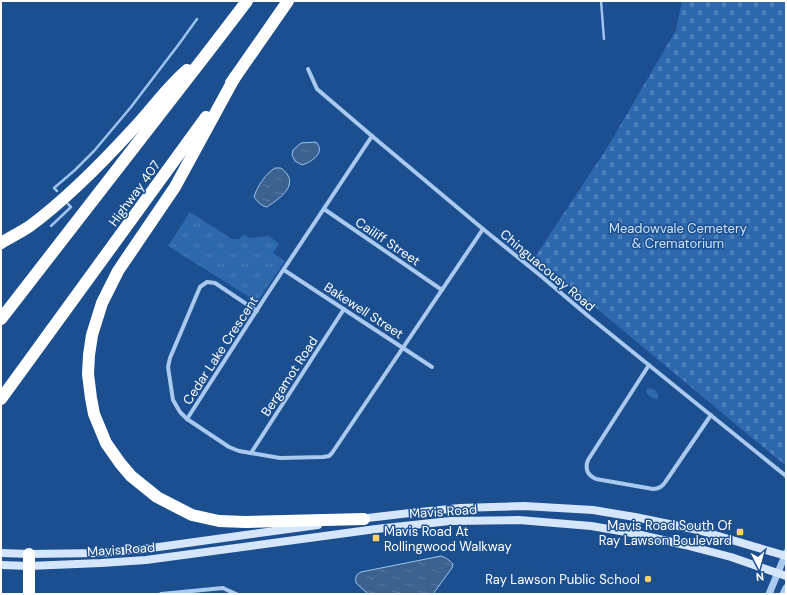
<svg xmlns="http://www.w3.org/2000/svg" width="787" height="595" font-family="'DM Sans',sans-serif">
  <defs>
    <pattern id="cemetery-stones" width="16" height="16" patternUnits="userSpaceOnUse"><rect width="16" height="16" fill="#2e69ad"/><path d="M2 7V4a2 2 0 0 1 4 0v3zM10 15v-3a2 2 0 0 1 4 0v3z" fill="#4d80b9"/></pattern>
    <pattern id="park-tufts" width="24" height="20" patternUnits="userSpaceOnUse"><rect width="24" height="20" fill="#2e69ad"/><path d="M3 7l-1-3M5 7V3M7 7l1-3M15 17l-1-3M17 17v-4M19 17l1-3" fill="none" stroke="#4d80b9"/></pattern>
    <pattern id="water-ripples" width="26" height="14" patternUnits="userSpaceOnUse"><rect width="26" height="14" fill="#3c6290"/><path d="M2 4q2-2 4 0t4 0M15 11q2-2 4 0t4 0" fill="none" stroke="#597aa1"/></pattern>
  </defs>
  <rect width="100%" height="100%" fill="#1b4f8f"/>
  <path fill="url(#cemetery-stones)" d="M682 1H786V466L535 257 607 148 676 30Z"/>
  <g fill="url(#park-tufts)">
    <path d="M190 212 232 239H240C242 234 246 234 249 238L269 236 279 244 273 253 285 261 257 302 168 246Z"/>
    <path d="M648 388C654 388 660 393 658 399H654L647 394 646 391Z"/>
  </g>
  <g fill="url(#water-ripples)" stroke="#9cc4f0">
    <path d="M316 142C326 152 312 162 302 165L295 161 292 155 293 150 301 143Z"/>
    <path d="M275 168H281C302 184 280 198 267 207 261 206 257 201 254 197 256 188 267 172 275 168Z"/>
    <path d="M441 556C447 558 449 560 453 564L452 568 433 594H368L356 583C355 578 356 574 361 572Z"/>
  </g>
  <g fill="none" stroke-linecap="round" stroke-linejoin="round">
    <g stroke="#9cc4f0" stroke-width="2.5">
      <path d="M601 1 604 39"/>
      <path d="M57 191 54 188 75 170 94 151 131 107 179 44 197 19"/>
      <path d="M51 226 71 207 68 204"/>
    </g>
    <g stroke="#a9c9ee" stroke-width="4">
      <path d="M308 69 317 89 372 136 483 229 541 276 587 315 786 476"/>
      <path d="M324 209 442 290"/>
      <path d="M284 270 432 367"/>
      <path d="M257 311 215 283 207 282 200 287 170 358 168 367 173 400 180 412 187 419 229 447 239 451 280 458 323 457 329 456 332 453 483 229"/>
      <path d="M649 365 588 460C585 468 587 475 596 479L653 489C659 489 663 486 666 481L711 415"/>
      <path d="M187 419 266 296 372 136"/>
      <path d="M251 453 344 309"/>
      <path d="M161 594 223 588 236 594"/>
    </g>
    <g stroke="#a9c9ee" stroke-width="7">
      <path d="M769 594 786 553"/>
      <path d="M783 594 786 588"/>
    </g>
    <g stroke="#d6e6fa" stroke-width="8">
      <path d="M359 519 410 513 460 508 524 506 593 510 635 517 698 530 786 556"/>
      <path d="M1 553 29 554 100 553 144 549 318 525"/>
      <path d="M1 565 29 566 101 563 146 560 376 529 450 521 519 520 591 526 632 533 685 545 731 557 786 576"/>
    </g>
    <g stroke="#fff" stroke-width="12">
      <path d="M235 77 175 187 118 271 102 303 92 335 89 355 88 374 91 398 94 414 106 443 120 463 131 476 157 497 192 515 219 521 246 522 364 519"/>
      <path d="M231 83 288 1"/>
      <path d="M1 243C11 237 21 232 30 226 68 198 102 163 134 128 152 109 167 87 187 70"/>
      <path d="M1 319 208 52 247 1"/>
      <path d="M1 399 206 117"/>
      <path d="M29 594V554"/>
    </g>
  </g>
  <g fill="#ffd166" stroke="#1b4f8f" stroke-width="1.5">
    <rect x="736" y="528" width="8" height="8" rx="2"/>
    <rect x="372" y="534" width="8" height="8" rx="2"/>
    <circle cx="648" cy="579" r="4"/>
  </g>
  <g text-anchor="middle" stroke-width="3" stroke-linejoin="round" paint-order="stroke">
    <g font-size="13" fill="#fff" stroke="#1b4f8f">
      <text transform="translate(134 193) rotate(-54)" y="5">Highway 407</text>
      <text transform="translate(388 241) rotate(34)" y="5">Cailiff Street</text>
      <text transform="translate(548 270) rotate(40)" y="5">Chinguacousy Road</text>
      <text transform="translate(364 310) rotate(33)" y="5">Bakewell Street</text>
      <text transform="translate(220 350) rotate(-57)" y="5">Cedar Lake Crescent</text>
      <text transform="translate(289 376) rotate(-57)" y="5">Bergamot Road</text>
      <text transform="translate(443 511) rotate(-4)" y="5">Mavis Road</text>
      <text transform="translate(121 549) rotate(-4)" y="5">Mavis Road</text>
    </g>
    <g font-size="13" fill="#cfe3fa" stroke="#1b4f8f">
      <text x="678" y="233">Meadowvale Cemetery<tspan x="678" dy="15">&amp; Crematorium</tspan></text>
    </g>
    <g font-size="13" fill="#fff" stroke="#1b4f8f" text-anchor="end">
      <text x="732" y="530">Mavis Road South Of<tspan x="732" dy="15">Ray Lawson Boulevard</tspan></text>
      <text x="384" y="536" text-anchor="start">Mavis Road At<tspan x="384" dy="15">Rollingwood Walkway</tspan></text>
      <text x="640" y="584">Ray Lawson Public School</text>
    </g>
  </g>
  <rect width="787" height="595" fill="none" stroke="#ffffff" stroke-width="4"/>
  <g transform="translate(759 567) rotate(174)" stroke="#1b4f8f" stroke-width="3" paint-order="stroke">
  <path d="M0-3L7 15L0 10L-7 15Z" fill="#ffffff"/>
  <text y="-6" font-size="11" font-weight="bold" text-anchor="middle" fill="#ffffff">N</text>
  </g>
</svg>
